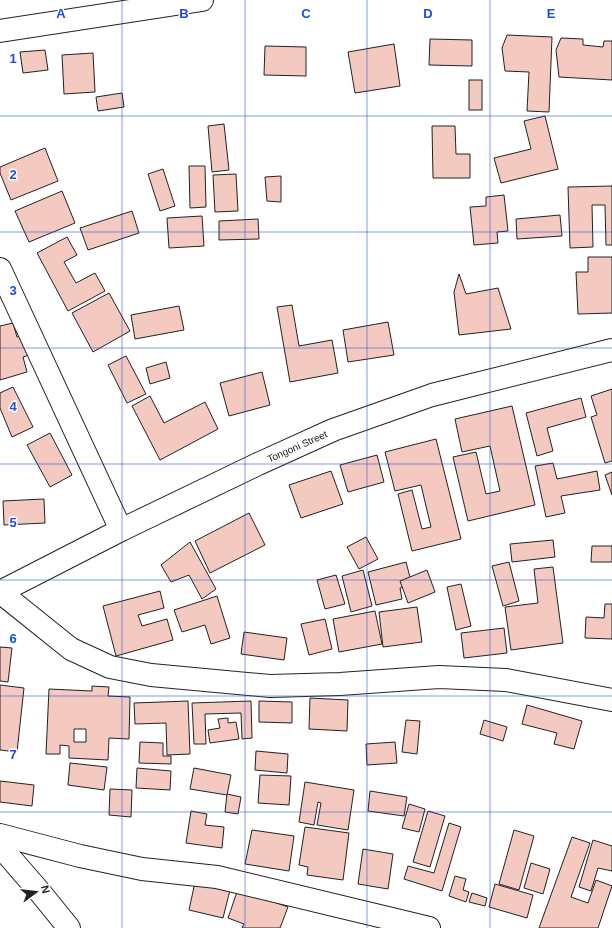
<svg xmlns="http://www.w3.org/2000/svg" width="612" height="928" font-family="Arial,sans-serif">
  <rect width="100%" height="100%" fill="#fff"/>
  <g fill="#f3c9c0" stroke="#222" fill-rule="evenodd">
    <path d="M507 35 552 37 549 112 527 111 529 72 505 71 502 48Z"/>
    <path d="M561 38 583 39V45L603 47 604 41H612V80L559 77 556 50Z"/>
    <path d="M430 39 472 40V66L429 65Z"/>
    <path d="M394 44 400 86 355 93 348 52Z"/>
    <path d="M265 46 306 47V76L264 75Z"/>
    <path d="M45 50 48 70 23 73 20 52Z"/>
    <path d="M93 53 95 92 64 94 62 55Z"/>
    <rect x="469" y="80" width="13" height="30"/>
    <path d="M122 93 124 107 98 111 96 97Z"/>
    <path d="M545 116 558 169 501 183 494 158 531 149 524 121Z"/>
    <path d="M224 124 229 170 212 172 208 126Z"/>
    <path d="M432 126H455L456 154H470V178H433Z"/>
    <path d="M45 148 58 181 11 200 0 173V167Z"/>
    <path d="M189 166H205L206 207 190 208Z"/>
    <path d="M163 169 175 206 160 211 148 174Z"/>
    <path d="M236 174 238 211 215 212 213 175Z"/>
    <path d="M281 176V202L267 201 265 177Z"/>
    <path d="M612 186V245H606L605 205H592L593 247 570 248 568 187Z"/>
    <path d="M62 191 75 223 29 242 15 211Z"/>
    <path d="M504 195 508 231 497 232 498 243 474 245 470 207 486 206V197Z"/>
    <path d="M132 211 139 233 88 250 80 228Z"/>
    <path d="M560 215 562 236 517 239 516 219Z"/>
    <path d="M202 216 204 246 169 248 167 218Z"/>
    <path d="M258 219 259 239 219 240V221Z"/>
    <path d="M67 237 77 255 64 262 76 283 95 273 105 291 68 311 37 253Z"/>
    <path d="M588 257H612V313L578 314 576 272H588Z"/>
    <path d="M459 274 466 294 498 288 511 329 459 335 454 292Z"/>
    <path d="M109 293 130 331 93 352 72 313Z"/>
    <path d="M292 305 299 346 332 340 338 373 290 382 277 307Z"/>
    <path d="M179 306 184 330 135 339 131 315Z"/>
    <path d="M388 322 394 355 348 362 343 330Z"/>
    <path d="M13 323 17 337 24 335 29 355 23 357 27 372 0 380V326Z"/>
    <path d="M126 356 146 394 127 403 108 365Z"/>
    <path d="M166 362 170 378 150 384 146 368Z"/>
    <path d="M262 372 270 405 229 416 220 383Z"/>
    <path d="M13 387 33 427 12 437 0 408V393Z"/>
    <path d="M612 389V461L605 463 591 417 597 415 591 396Z"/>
    <path d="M150 396 164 423 205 402 218 429 160 460 132 406Z"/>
    <path d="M581 398 586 417 547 428 553 451 537 456 526 413Z"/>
    <path d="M512 406 535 505 468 521 453 457 476 452 486 494 500 491 490 446 462 452 455 419Z"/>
    <path d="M50 433 72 475 50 487 27 445Z"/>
    <path d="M436 439 461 539 412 551 398 494 412 490 422 529 431 527 421 485 395 491 385 452Z"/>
    <path d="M377 455 384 482 348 492 340 465Z"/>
    <path d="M553 463 557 479 597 471 600 490 561 496 565 513 546 517 535 466Z"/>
    <path d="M331 471 343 504 301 518 289 485Z"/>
    <path d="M612 472V495L605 475Z"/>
    <path d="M44 499 45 523 4 525 3 501Z"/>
    <path d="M249 513 265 545 210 573 195 541Z"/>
    <path d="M366 537 378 559 359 569 347 547Z"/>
    <path d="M553 540 555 557 512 562 510 544Z"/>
    <path d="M190 542 216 589 202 599 189 575 171 582 161 565Z"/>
    <path d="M592 546H612V562H591Z"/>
    <path d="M406 562 412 585 400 588 402 599 376 605 368 572Z"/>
    <path d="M509 562 519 601 503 606 492 566Z"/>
    <path d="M553 567 563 643 511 650 505 607 538 603 534 569Z"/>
    <path d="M363 570 372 606 351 612 342 576Z"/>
    <path d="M427 570 435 592 408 603 400 581Z"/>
    <path d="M336 575 345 604 325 609 317 580Z"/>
    <path d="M461 584 471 626 456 630 447 587Z"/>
    <path d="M160 591 164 608 138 615 142 626 167 619 173 640 116 656 103 606Z"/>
    <path d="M217 596 230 638 211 644 205 625 182 632 174 610Z"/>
    <path d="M605 604H612V639L585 638 586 617 604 618Z"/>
    <path d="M417 607 422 642 383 647 379 612Z"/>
    <path d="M375 611 382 644 339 652 333 619Z"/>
    <path d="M325 619 332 649 309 655 301 624Z"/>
    <path d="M504 628 507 653 464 658 461 633Z"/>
    <path d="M244 632 287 638 284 660 241 654Z"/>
    <path d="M0 647 12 648 8 682 0 681Z"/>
    <path d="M0 685 24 688 17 752 0 750Z"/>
    <path d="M92 686 109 687 108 696 130 697 129 739 109 738 108 760 69 758V746L60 745V754H46L49 689 92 691ZM74 729H86V742H74Z"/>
    <path d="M310 698 348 700 347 731 309 729Z"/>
    <path d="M188 701 190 754 167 755 166 723 135 724 134 703Z"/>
    <path d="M251 701 252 738 242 739 241 713 205 714 206 744H194L192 703Z"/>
    <path d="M259 701 292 702V723L259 722Z"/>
    <path d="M527 705 582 721 574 749 554 744 557 733 522 724Z"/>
    <path d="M228 718V723L236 722 239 739 210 743 208 730 220 728 218 719Z"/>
    <path d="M406 720 420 721 417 754 402 752Z"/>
    <path d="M484 720 507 727 503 741 480 734Z"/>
    <path d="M140 742 163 743V756H171V764L139 763Z"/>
    <path d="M395 742 397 763 367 765 366 744Z"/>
    <path d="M256 751 288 754 287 773 255 770Z"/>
    <path d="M70 763 107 767 104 790 68 785Z"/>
    <path d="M137 768 171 771 170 790 136 788Z"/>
    <path d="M194 768 231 775 227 795 190 789Z"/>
    <path d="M260 775 291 776 289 805 258 803Z"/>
    <path d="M0 781 34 785 32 806 0 802Z"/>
    <path d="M305 782 354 790 348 830 317 825 321 803 318 802 314 825 299 822Z"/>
    <path d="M110 789 132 790 131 817 109 815Z"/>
    <path d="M370 791 407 797 404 816 368 811Z"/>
    <path d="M227 794 241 797 238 814 225 812Z"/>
    <path d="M409 804 425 809 419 832 402 828Z"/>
    <path d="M191 811 207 814 205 825 224 827 222 848 186 843Z"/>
    <path d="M428 811 445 816 430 867 413 862Z"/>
    <path d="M449 823 461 827 442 891 404 879 408 866 434 873Z"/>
    <path d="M305 827 349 833 343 880 307 875 308 867 299 865Z"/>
    <path d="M252 830 294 836 289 871 245 864Z"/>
    <path d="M514 830 534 836 519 890 499 884Z"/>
    <path d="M572 837 590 843 571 897 588 903 596 880 612 886 598 928H539Z"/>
    <path d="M593 840 612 846V871L598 868 591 891 579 887Z"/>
    <path d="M363 849 393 854 388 889 358 884Z"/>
    <path d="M531 863 550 869 543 894 524 888Z"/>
    <path d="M455 876 466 879 463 890 469 892 466 902 449 896Z"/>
    <path d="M195 882 230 890 223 918 189 910Z"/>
    <path d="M495 884 533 895 527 918 489 907Z"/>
    <path d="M238 889 288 907 280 928H242L244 924 228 918Z"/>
    <path d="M472 893 487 898 485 906 469 902Z"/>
  </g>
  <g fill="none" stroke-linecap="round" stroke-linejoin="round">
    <defs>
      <g id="minor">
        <path d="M0 31 202 0"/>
        <path d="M0 269 121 530"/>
        <path d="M0 592 71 649 110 667 151 675 270 686 340 684 439 677 506 680 612 700"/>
        <path d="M0 835 80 856 142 869 217 877 429 928"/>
        <path d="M0 846 39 891 69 928"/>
      </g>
      <path id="tertiary" d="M0 592 121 530 258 464 333 430 432 395 612 350"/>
    </defs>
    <use href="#minor" stroke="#222" stroke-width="24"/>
    <use href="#tertiary" stroke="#222" stroke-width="24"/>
    <use href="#minor" stroke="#fff" stroke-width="22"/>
    <use href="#tertiary" stroke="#fff" stroke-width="22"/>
  </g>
  <path fill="none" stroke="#1d4ed8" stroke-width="1" stroke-opacity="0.55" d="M122 0V928M245 0V928M367 0V928M490 0V928M0 116H612M0 232H612M0 348H612M0 464H612M0 580H612M0 696H612M0 812H612"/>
  <g text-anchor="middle" stroke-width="3" stroke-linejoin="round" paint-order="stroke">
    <g font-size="10" fill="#222" stroke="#fff">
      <text transform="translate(297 446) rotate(-24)" y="4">Tongoni Street</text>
    </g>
  </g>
  <g font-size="13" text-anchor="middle" font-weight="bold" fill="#1d4ed8" stroke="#fff" stroke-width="3" stroke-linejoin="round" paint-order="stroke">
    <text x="61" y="18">A</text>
    <text x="184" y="18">B</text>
    <text x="306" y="18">C</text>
    <text x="428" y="18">D</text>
    <text x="551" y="18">E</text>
    <text x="13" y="63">1</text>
    <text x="13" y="179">2</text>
    <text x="13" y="295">3</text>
    <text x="13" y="411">4</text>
    <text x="13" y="527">5</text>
    <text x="13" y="643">6</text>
    <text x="13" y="759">7</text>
  </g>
  <g transform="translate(36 892) rotate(75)" stroke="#ffffff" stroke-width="3" paint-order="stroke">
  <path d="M0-3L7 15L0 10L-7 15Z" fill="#222222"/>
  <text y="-6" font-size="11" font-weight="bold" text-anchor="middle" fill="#222222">N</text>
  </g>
</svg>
